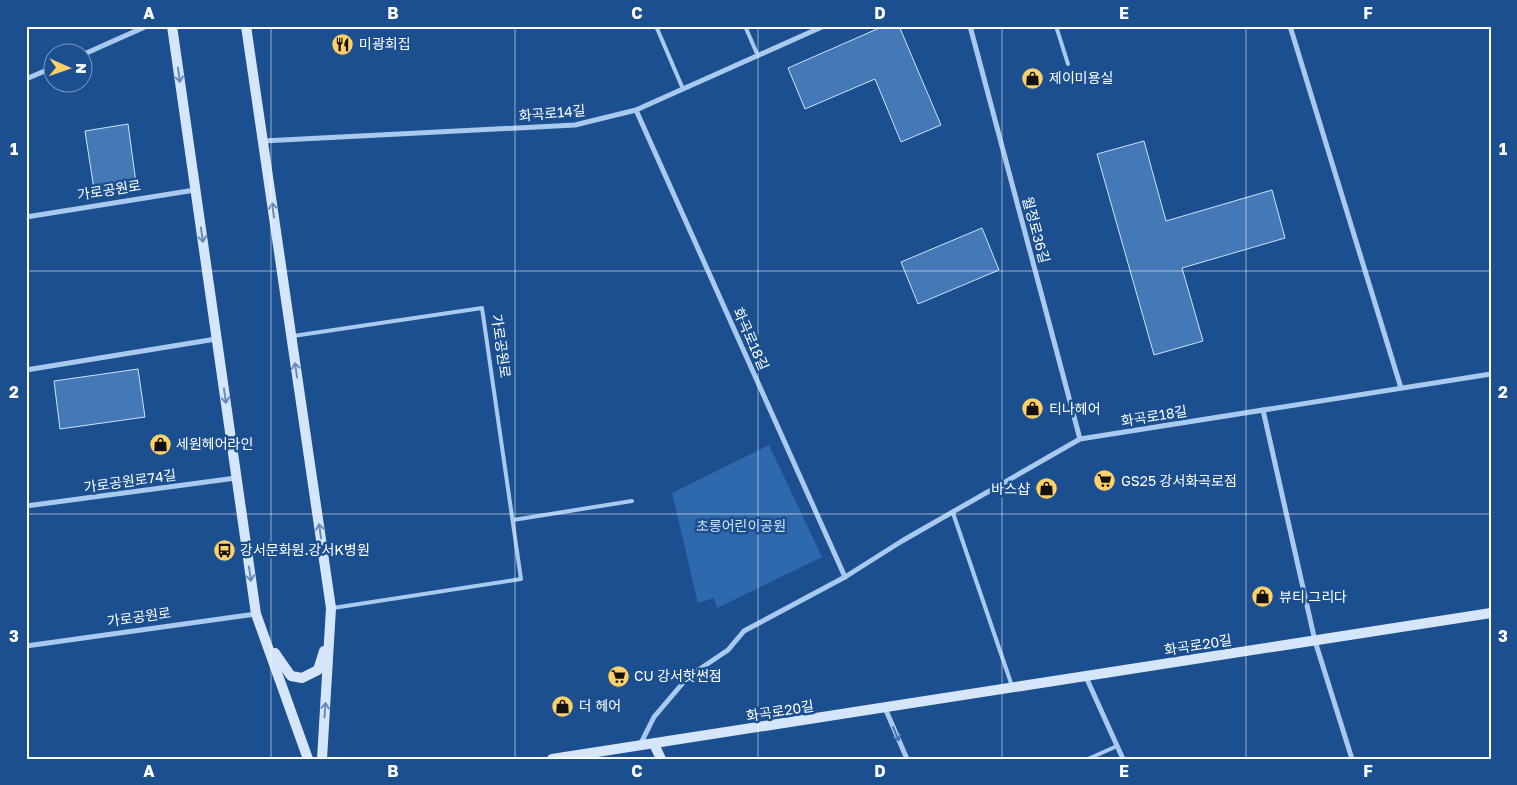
<svg xmlns="http://www.w3.org/2000/svg" width="1517" height="785" font-family="'Golos Text','Noto Sans KR',sans-serif">
  <rect width="100%" height="100%" fill="#1b4f8f"/>
  <path fill="#2e69ad" d="M769 445 822 557 717 608 714 598 698 603 672 493Z"/>
  <g fill="#4478b7" stroke="#cfe3fa">
    <path d="M884 26H899L941 125 901 142 875 79 805 109 788 68Z"/>
    <path d="M128 124 137 190 95 196 85 131Z"/>
    <path d="M1144 141 1166 221 1272 190 1285 238 1182 268 1203 341 1154 355 1097 154Z"/>
    <path d="M982 228 999 270 918 304 901 262Z"/>
    <path d="M138 369 145 417 60 429 54 381Z"/>
  </g>
  <g fill="none" stroke-linecap="round" stroke-linejoin="round">
    <g stroke="#a9c9ee" stroke-width="4">
      <path d="M656 26 683 89"/>
      <path d="M745 26 758 56"/>
      <path d="M1056 26 1068 64"/>
      <path d="M293 336 482 308 521 579 333 608"/>
      <path d="M953 513 1012 686"/>
      <path d="M513 520 632 501"/>
      <path d="M1088 759 1117 746"/>
    </g>
    <g stroke="#a9c9ee" stroke-width="5">
      <path d="M970 26 1080 439"/>
      <path d="M1290 26 1401 388"/>
      <path d="M82 55 147 26"/>
      <path d="M26 79 52 68"/>
      <path d="M636 110 845 577"/>
      <path d="M263 141 575 125 636 110 824 26"/>
      <path d="M26 217 195 190"/>
      <path d="M26 370 216 339"/>
      <path d="M1263 410 1315 641 1352 759"/>
      <path d="M26 506 236 478"/>
      <path d="M26 646 256 614"/>
      <path d="M1086 677 1123 759"/>
      <path d="M885 708 907 759"/>
      <path d="M640 745 654 717 688 677 728 650 744 631 845 577 902 541 1080 439 1491 374"/>
    </g>
    <g stroke="#d6e6fa" stroke-width="10">
      <path d="M172 26 256 614 308 759"/>
      <path d="M246 26 331 608 322 759"/>
      <path d="M275 653 291 676 302 678 318 670 324 651"/>
      <path d="M654 744 661 759"/>
      <path d="M552 759 1491 613"/>
    </g>
  </g>
  <defs><path id="oneway-shaft" d="M-6 0H5M1.5-3L5.5 0L1.5 3" fill="none" stroke-width="1.6" stroke-linecap="round" stroke-linejoin="round" transform="scale(1.25)"/></defs>
  <g stroke="#668bba">
    <use href="#oneway-shaft" transform="translate(179 75) rotate(82)"/>
    <use href="#oneway-shaft" transform="translate(273 210) rotate(-98)"/>
    <use href="#oneway-shaft" transform="translate(202 235) rotate(82)"/>
    <use href="#oneway-shaft" transform="translate(296 370) rotate(-98)"/>
    <use href="#oneway-shaft" transform="translate(225 396) rotate(82)"/>
    <use href="#oneway-shaft" transform="translate(320 531) rotate(-98)"/>
    <use href="#oneway-shaft" transform="translate(250 574) rotate(82)"/>
    <use href="#oneway-shaft" transform="translate(325 710) rotate(-86)"/>
  </g>
  <use stroke="#4674ac" href="#oneway-shaft" transform="translate(896 734) rotate(66)"/>
  <path fill="none" stroke="#fff" stroke-width="1" stroke-opacity="0.55" d="M271 26V759M515 26V759M758 26V759M1002 26V759M1246 26V759M26 271H1491M26 514H1491"/>
  <defs>
    <symbol id="restaurant-disc" viewBox="-11 -11 22 22"><circle r="9.5" fill="#ffd166" stroke="#1b4f8f"/><path d="M-5-6h1v4h1v-4h1v4h1v-4h1v5L-1.5 .5V6h-2V.5L-5-1ZM5-6V6H3V1.5H1.5Q1.5-4 5-6Z" fill="#111"/></symbol>
    <symbol id="shop-disc" viewBox="-11 -11 22 22"><circle r="9.5" fill="#ffd166" stroke="#1b4f8f"/><path d="M-5-2.5h2.3a2.7 3.5 0 0 1 5.4 0H5L5.5 6h-11ZM-1.5-2.5h3a1.5 2.3 0 0 0-3 0Z" fill="#111"/></symbol>
    <symbol id="supermarket-disc" viewBox="-11 -11 22 22"><circle r="9.5" fill="#ffd166" stroke="#1b4f8f"/><path d="M-6-5.5h2.5l.6 2H6L4.5 2H-2.5L-4.4-4H-6ZM-1.5 3.2a1.3 1.3 0 1 0 .1 0ZM3 3.2a1.3 1.3 0 1 0 .1 0Z" fill="#111"/></symbol>
    <symbol id="bus-disc" viewBox="-11 -11 22 22"><circle r="9.5" fill="#ffd166" stroke="#1b4f8f"/><path d="M-5-6H5V4H4V6H2V4H-2V6H-4V4H-5ZM-3.5-4V0h7V-4ZM-3.5 1.2v1.5H-2V1.2ZM2 1.2v1.5H3.5V1.2Z" fill="#111"/></symbol>
  </defs>
  <g fill-rule="evenodd">
    <use href="#restaurant-disc" x="330" y="32" width="25" height="25"/>
    <use href="#shop-disc" x="1020" y="66" width="25" height="25"/>
    <use href="#shop-disc" x="1020" y="396" width="25" height="25"/>
    <use href="#shop-disc" x="148" y="432" width="25" height="25"/>
    <use href="#supermarket-disc" x="1092" y="468" width="25" height="25"/>
    <use href="#shop-disc" x="1034" y="476" width="25" height="25"/>
    <use href="#bus-disc" x="212" y="538" width="25" height="25"/>
    <use href="#shop-disc" x="1250" y="584" width="25" height="25"/>
    <use href="#supermarket-disc" x="606" y="664" width="25" height="25"/>
    <use href="#shop-disc" x="550" y="694" width="25" height="25"/>
  </g>
  <g text-anchor="middle" stroke-width="5" stroke-linejoin="round" paint-order="stroke">
    <g font-size="14" fill="#fff" stroke="#1b4f8f" text-anchor="start">
      <text x="359" y="49">미광회집</text>
      <text x="1049" y="83">제이미용실</text>
      <text x="1049" y="414">티나헤어</text>
      <text x="176" y="449">세원헤어라인</text>
      <text x="1121" y="486">GS25 강서화곡로점</text>
      <text x="1030" y="494" text-anchor="end">바스샵</text>
      <text x="240" y="555">강서문화원.강서K병원</text>
      <text x="1279" y="602">뷰티 그리다</text>
      <text x="634" y="681">CU 강서핫썬점</text>
      <text x="579" y="711">더 헤어</text>
    </g>
    <g font-size="14" fill="#fff" stroke="#1b4f8f">
      <text transform="translate(552 113) rotate(-5)" y="5">화곡로14길</text>
      <text transform="translate(109 190) rotate(-9)" y="5">가로공원로</text>
      <text transform="translate(1036 230) rotate(75)" y="5">월정로36길</text>
      <text transform="translate(751 339) rotate(66)" y="5">화곡로18길</text>
      <text transform="translate(501 346) rotate(82)" y="5">가로공원로</text>
      <text transform="translate(1154 416) rotate(-9)" y="5">화곡로18길</text>
      <text transform="translate(130 481) rotate(-8)" y="5">가로공원로74길</text>
      <text transform="translate(139 617) rotate(-8)" y="5">가로공원로</text>
      <text transform="translate(1198 645) rotate(-9)" y="5">화곡로20길</text>
      <text transform="translate(780 711) rotate(-9)" y="5">화곡로20길</text>
    </g>
    <g font-size="14" fill="#cfe3fa" stroke="#1b4f8f">
      <text x="741" y="531">초롱어린이공원</text>
    </g>
  </g>
  <rect width="1517" height="785" fill="none" stroke="#1b4f8f" stroke-width="55"/>
  <g transform="translate(68 68) rotate(92)"><circle r="24" fill="#1b4f8f" stroke="#7695bc"/>
  <path d="M0-4L9 19L0 12L-9 19Z" fill="#ffd166"/>
  <text y="-8" font-size="14" font-weight="bold" text-anchor="middle" fill="#ffffff">N</text>
  </g>
  <rect x="28" y="28" width="1462" height="730" fill="none" stroke="#fff" stroke-width="2"/>
  <g font-size="16" text-anchor="middle" font-weight="bold" fill="#fff">
    <text x="149" y="19">A</text>
    <text x="393" y="19">B</text>
    <text x="637" y="19">C</text>
    <text x="880" y="19">D</text>
    <text x="1124" y="19">E</text>
    <text x="1368" y="19">F</text>
    <text x="14" y="155">1</text>
    <text x="1503" y="155">1</text>
    <text x="14" y="398">2</text>
    <text x="1503" y="398">2</text>
    <text x="14" y="642">3</text>
    <text x="1503" y="642">3</text>
    <text x="149" y="777">A</text>
    <text x="393" y="777">B</text>
    <text x="637" y="777">C</text>
    <text x="880" y="777">D</text>
    <text x="1124" y="777">E</text>
    <text x="1368" y="777">F</text>
  </g>
</svg>
